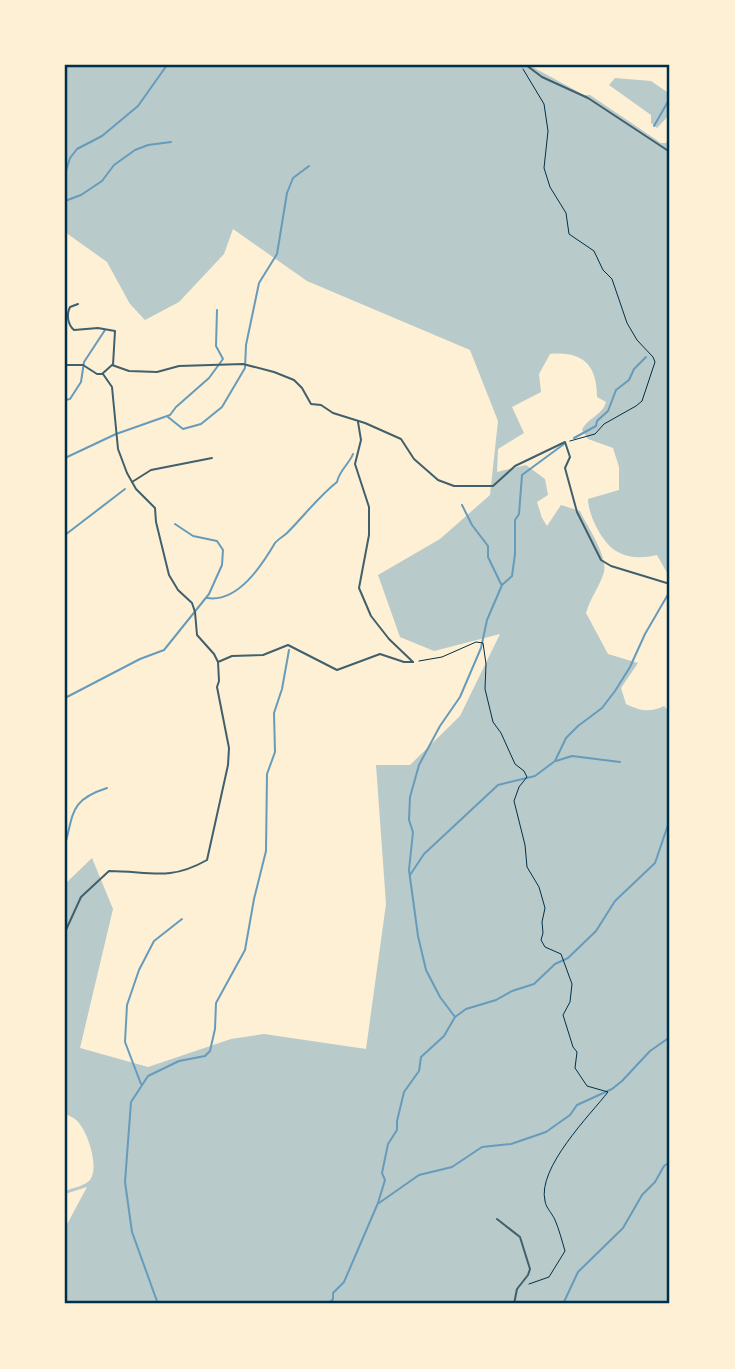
<svg xmlns="http://www.w3.org/2000/svg" width="735" height="1369" font-family="Poppins,sans-serif">
  <rect width="100%" height="100%" fill="#fdf0d5"/>
  <g fill="#b9caca">
    <path d="M65 65H529L584 95H590L661 143H666L670 138V578L657 555C644 558 630 559 618 552 603 545 588 515 588 499L619 490V467L613 448 588 439 582 430C587 418 602 416 606 402L597 397C597 365 583 351 550 354L539 374 541 392 512 407 524 433 498 449 497 472 526 465 545 479 548 495 537 502 542 518 547 526 561 505 580 511C587 526 608 556 604 572 600 586 590 598 586 613L608 654 638 663 621 688 626 704C641 711 649 713 664 706L670 712V1304H65V1228L87 1187 65 1194V1191C72 1188 85 1186 90 1180 100 1167 87 1128 75 1119 74 1118 66 1114 65 1114V884L92 858 113 909 80 1048 148 1067 231 1039 264 1034 366 1049 386 904 376 765H410L460 716 500 634 434 651 400 637 378 575 440 539 490 495 498 421 470 350 307 281 233 229 224 254 179 302 145 320 130 304 107 262 65 232Z"/>
    <path d="M615 78 651 81 670 94V114L657 128 651 123V115L609 85Z"/>
  </g>
  <g fill="none" stroke-linecap="round" stroke-linejoin="round">
    <g stroke="#669bbc" stroke-width="2">
      <path d="M654 126 670 98"/>
      <path d="M65 174 70 158 77 149 102 136 138 106 167 65"/>
      <path d="M65 201 81 195 102 181 114 165 135 150 148 145 171 142"/>
      <path d="M65 400 70 399 81 382 84 362 105 330"/>
      <path d="M168 417 183 429 201 424 222 407 245 368 246 345 259 283 277 254 287 193 293 178 309 166"/>
      <path d="M574 438 596 426 597 421 608 411 616 390 629 380 634 369 646 357"/>
      <path d="M65 458 116 434 170 415 176 407 209 378 223 359 216 346 217 310"/>
      <path d="M462 505 472 525 488 546V557L501 584"/>
      <path d="M65 535 125 489"/>
      <path d="M207 598C238 603 262 565 275 543 278 539 284 536 287 533 304 516 318 497 337 482 339 471 349 464 353 454"/>
      <path d="M65 698 140 659 164 650 209 594 222 565 223 550 217 541 193 536 175 524"/>
      <path d="M556 761 572 756 620 762"/>
      <path d="M65 845C74 812 70 800 107 788"/>
      <path d="M410 875 424 854 498 785 535 776 555 761 566 738 578 726 602 708 615 691 630 667 645 634 670 591"/>
      <path d="M455 1017 440 997 426 970 418 936 409 870 413 832 409 820 410 797 419 765 440 726 460 697 481 648 487 620 502 585 512 576 515 554V520L519 514 522 475 564 444"/>
      <path d="M141 1084 125 1042 127 1005 139 970 154 941 182 919"/>
      <path d="M379 1203 419 1175 452 1167 482 1147 511 1144 546 1132 570 1115 577 1105 612 1089 622 1081 650 1051 670 1037"/>
      <path d="M158 1304 132 1232 125 1182 131 1102 148 1076 179 1061 205 1056 210 1051 215 1029 216 1003 245 950 254 899 266 851 267 774 275 752 274 713 282 689 289 650"/>
      <path d="M328 1304 333 1299V1293L344 1282 378 1203 385 1180 382 1173 388 1144 397 1130V1121L404 1092 419 1071 421 1057 444 1036 455 1017 466 1009 496 1000 512 991 534 984 555 964 568 958 596 931 615 901 655 863 670 819"/>
      <path d="M563 1304 578 1272 623 1228 642 1195 655 1182 664 1166 670 1162"/>
    </g>
    <g stroke="#003049" stroke-width="1">
      <path d="M523 69 544 104 548 131 544 168 550 187 566 213 569 234 594 251 603 270 612 279 627 323 637 340 653 357 655 362 642 401 636 406 604 424 595 434 570 441"/>
      <path d="M419 661 442 657 476 642 483 643 486 664 485 689 493 722 501 733 515 764 524 771 527 777 519 787 514 801 525 845 527 867 539 887 545 908 542 922 543 933 541 940 545 947 561 954 572 984 570 1002 563 1015 573 1047 577 1052 575 1068 587 1086 608 1092C590 1115 537 1168 545 1201 546 1208 552 1213 555 1220 559 1229 562 1241 565 1251L549 1277 529 1284"/>
    </g>
    <g stroke="#3f606c" stroke-width="2">
      <path d="M526 65 542 77 588 98 670 152"/>
      <path d="M78 304 70 307C66 315 68 325 74 330L98 328 115 331 113 365"/>
      <path d="M65 365H83L97 374H102L112 365 129 371 157 372 179 366 243 364 274 372 294 380 302 388 311 404 321 405 333 413 365 423 401 439 414 459 438 480 454 486H493L515 466 565 442 570 457 565 468 577 512 601 560 611 566 670 584"/>
      <path d="M358 422 361 440 355 464 369 507V535L359 588 371 616 389 639 413 662"/>
      <path d="M132 482 151 470 212 458"/>
      <path d="M218 662 232 656 263 655 288 645 337 670 380 654 404 662H413"/>
      <path d="M65 932 81 897 109 871C149 871 168 882 207 860L228 765 229 748 217 687 219 681 218 662 214 654 197 635 195 612 192 603 178 590 169 575 156 522 155 508 136 489 127 473 118 449 112 387 103 374"/>
      <path d="M497 1219 520 1237 530 1269 528 1275 517 1289 514 1304"/>
    </g>
  </g>
  <rect width="735" height="1369" fill="none" stroke="#fdf0d5" stroke-width="133"/>
  <rect x="66" y="66" width="602" height="1236" fill="none" stroke="#003049" stroke-width="2.5"/>
</svg>
